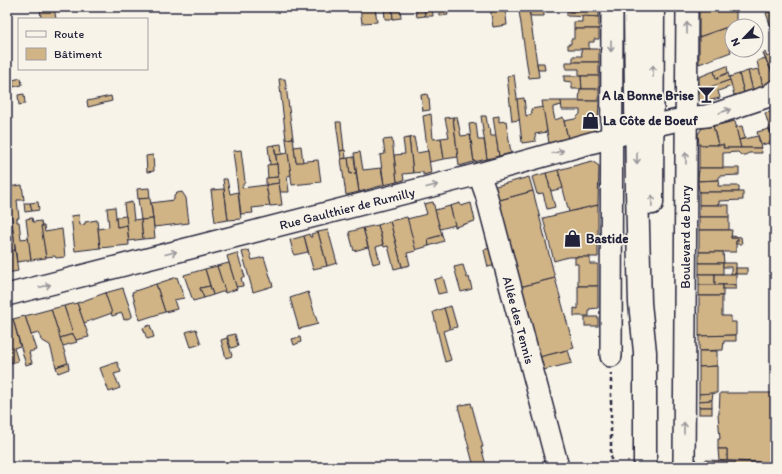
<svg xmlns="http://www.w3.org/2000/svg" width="782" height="474" font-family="Itim,sans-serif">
  <rect width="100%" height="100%" fill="#f7f3e8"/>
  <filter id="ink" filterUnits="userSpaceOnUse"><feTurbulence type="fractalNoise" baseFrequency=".025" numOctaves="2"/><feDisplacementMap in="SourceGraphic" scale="8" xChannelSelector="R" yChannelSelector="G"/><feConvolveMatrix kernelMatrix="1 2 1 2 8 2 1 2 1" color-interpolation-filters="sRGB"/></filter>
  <g filter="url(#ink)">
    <g fill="#d0b486" stroke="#22223b">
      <path d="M40 7H54L56 19H41Z"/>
      <path d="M360 7H375L377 22 362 23Z"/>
      <path d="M384 7H392L393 19H385Z"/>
      <path d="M392 7H400L401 18 393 19Z"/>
      <path d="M415 7H424L425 16 417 17Z"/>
      <path d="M424 7H432L433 16H425Z"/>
      <path d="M439 7H446L448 15 440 16Z"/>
      <path d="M490 7H505L507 25 493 27Z"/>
      <path d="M529 7H544V16H530Z"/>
      <path d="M577 7H599V17L567 16V11H577Z"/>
      <path d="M699 7H736V24L699 37Z"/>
      <path d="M521 10H529L539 77 529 78 519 11Z"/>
      <path d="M775 10V38L766 13Z"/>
      <path d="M582 16 599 17V29H574V22H582Z"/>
      <path d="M725 28 731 52 699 64V37Z"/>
      <path d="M574 29H599V39H594V42H589V49H568V44H571V39H574Z"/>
      <path d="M581 49H599V62H573V56H582Z"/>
      <path d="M765 52 767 57 773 54 775 58V78L763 53Z"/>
      <path d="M765 58 775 79 763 88 757 61Z"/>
      <path d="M566 62H599V76H579V69H566Z"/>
      <path d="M537 63H544L545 70H538Z"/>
      <path d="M727 66 728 73 718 77V79H716L714 71Z"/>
      <path d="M759 69 763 88 753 91 748 71Z"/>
      <path d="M714 71 716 79H718V77L728 73 730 80 699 91V77Z"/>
      <path d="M748 71 753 91 744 93 739 74Z"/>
      <path d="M739 74 744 93 734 95 729 77Z"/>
      <path d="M514 75 520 120 512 121 507 76Z"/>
      <path d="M564 76H581L582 89H572V82L564 81Z"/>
      <path d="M581 76H599V89H582Z"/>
      <path d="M21 78 22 85 13 87V80Z"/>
      <path d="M279 79H285L293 138 286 139Z"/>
      <path d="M730 80 732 86 718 91 720 98 703 102 699 100V91Z"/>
      <path d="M580 89H599V101H579Z"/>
      <path d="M24 94 25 104 19 105 18 95Z"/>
      <path d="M427 94 428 98H429L430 110 423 111 421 95Z"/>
      <path d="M111 96 112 101 88 107 87 101Z"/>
      <path d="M524 98 526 116 532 114 531 109 544 107 547 132 535 134 536 141 522 143 517 99Z"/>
      <path d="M542 101H561L562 105 553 107V111L555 120 563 117 568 138 549 143Z"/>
      <path d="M561 101H599L598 124 592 132 568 138 564 121 575 119 580 114V110H562Z"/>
      <path d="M774 111 775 142H774L765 113Z"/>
      <path d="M431 114 433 139 441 138 444 159 429 162 423 116Z"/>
      <path d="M481 116H486L488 128H490L491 136H496L499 156 487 159Z"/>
      <path d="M499 116V122L506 121 511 153 499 156 493 117Z"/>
      <path d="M453 117 458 157 444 159 441 138 449 137 445 118Z"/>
      <path d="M453 117H457L461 136 470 135 474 162 459 166Z"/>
      <path d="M735 121 741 148H723L724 145H718L713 126Z"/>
      <path d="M336 122H341L344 150 340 151Z"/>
      <path d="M476 123 478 140H484L487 159 474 162 469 124Z"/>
      <path d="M713 126 718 145H699L698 134 702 128Z"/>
      <path d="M742 126 745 138 739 140 736 127Z"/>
      <path d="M769 129 774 142 761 145 757 132Z"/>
      <path d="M758 136 761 148H741L739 140Z"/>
      <path d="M414 137 417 153 428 151 431 173 423 175V172L413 173 409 138Z"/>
      <path d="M293 138 296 162 318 160 321 182 292 185 286 139Z"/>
      <path d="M409 138 413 173 403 174 404 180 397 182 394 155 405 154 403 139Z"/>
      <path d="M392 139 397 182 384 185 380 155 385 154 383 140Z"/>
      <path d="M281 144 282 154 276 155 274 145Z"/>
      <path d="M274 145 277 164 270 165 268 146Z"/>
      <path d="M699 145H724L723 148H761L762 153H749L745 155H741L738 152 723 153V168H699Z"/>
      <path d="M301 146 303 162H296L294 147Z"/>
      <path d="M241 150 245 182 242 186V188L266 185 270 206 252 208 253 213 241 214 233 151Z"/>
      <path d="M345 150 346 158 341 159 340 151Z"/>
      <path d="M360 152 363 170 381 168 384 185 359 192 354 153Z"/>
      <path d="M288 153 291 175 287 176 289 192H280L276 155Z"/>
      <path d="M153 155 154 171 147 172 146 156Z"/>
      <path d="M354 157 356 173 350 174 348 158Z"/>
      <path d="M348 158 350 174 356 173 359 192 346 195 341 159Z"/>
      <path d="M592 161 599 166 598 205 569 212 558 170Z"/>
      <path d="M277 164 278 177 268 178 267 165Z"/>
      <path d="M699 168H739V175L719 176V180L698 181Z"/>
      <path d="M558 170 563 188 551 191 546 173Z"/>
      <path d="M546 173 555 207 547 209 543 193 537 194 532 177Z"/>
      <path d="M278 177 279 183 266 185V178Z"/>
      <path d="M529 177 533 191 489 203 485 189Z"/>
      <path d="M223 179H227L230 194 238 192 241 219 228 220Z"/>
      <path d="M719 180 718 186H739V192H699L698 181Z"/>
      <path d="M279 183 282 205 270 206 266 185Z"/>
      <path d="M22 185 24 200H17L19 218H17V222H19L21 239 29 238 31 260 17 262 8 187Z"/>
      <path d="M149 188 150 198 138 199 137 189Z"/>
      <path d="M224 189 228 220 215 222 211 190Z"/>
      <path d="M533 191 555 278 512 289 489 203Z"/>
      <path d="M182 192 186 198 189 223 154 227 151 203 174 200V196L177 193Z"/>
      <path d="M699 192H743V200L719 201V205H699Z"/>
      <path d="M150 198 153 219 141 220 138 199Z"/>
      <path d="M38 202 39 210 32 211 30 203Z"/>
      <path d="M132 202 134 220 141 219 143 239 129 241 124 204Z"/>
      <path d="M433 202 442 235 428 239 429 246 415 250 407 219 427 214 424 204Z"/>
      <path d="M24 203H30L32 211 25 212Z"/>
      <path d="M460 203 461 206 471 203 475 221 455 227 450 206Z"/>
      <path d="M598 205V257H568L554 261 543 218Z"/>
      <rect x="699" y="205" width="30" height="12"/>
      <path d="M450 206 455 225 440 229 435 210Z"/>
      <path d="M115 207 117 227 127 225 129 245 100 248 98 229 109 227 107 208Z"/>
      <path d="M79 215 80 225 85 224V222L97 220 100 248 75 251 71 216Z"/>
      <path d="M126 216 127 225 117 227 116 217Z"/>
      <path d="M407 217 416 251 407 253 410 265 402 267 390 221Z"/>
      <rect x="699" y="217" width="30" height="13"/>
      <path d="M32 218 33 222 41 221 46 258 31 260 26 219Z"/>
      <path d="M153 219 155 238 143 239 141 220Z"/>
      <path d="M390 221 402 267 394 269 388 246 384 247 378 225Z"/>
      <path d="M378 225 383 245 376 247 380 262 373 264 363 228Z"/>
      <path d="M41 226H44L45 232 62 229 65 257 56 258 55 256 46 257Z"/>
      <path d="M363 228 368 247 354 251 349 232Z"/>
      <path d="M7 229H8L11 251 15 250 18 271 7 273Z"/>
      <path d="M8 229H13L15 250 11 251Z"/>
      <path d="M328 230 337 263 327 266 318 232Z"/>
      <path d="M699 230H732L731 238H738V241H736V252H699Z"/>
      <path d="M318 232 327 266 313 269 304 236 309 234 310 237H312L311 234Z"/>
      <path d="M442 235 444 241 429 246 428 239Z"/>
      <path d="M304 236 308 252 294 255 290 240Z"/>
      <path d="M731 236 741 237 742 244H736V241H738V238H731Z"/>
      <path d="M492 247 497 265 488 267 484 250Z"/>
      <path d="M249 250 252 260 264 257 273 286 253 292 242 252Z"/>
      <path d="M699 252H723L724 263H699Z"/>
      <path d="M237 253 245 277 241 278 243 286 236 287 227 256Z"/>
      <path d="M575 257H590V264H598V286H578V264H575Z"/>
      <path d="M229 263 237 289 225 293 217 266Z"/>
      <rect x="699" y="263" width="24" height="11"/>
      <path d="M723 263H736V274H731V267H723Z"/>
      <path d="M463 265 467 278 469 277 472 289 461 292 454 267Z"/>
      <path d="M217 266 225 291 213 295 205 269Z"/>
      <rect x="736" y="268" width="11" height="6"/>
      <path d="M205 269 210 286 200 288 204 298 193 301 184 275Z"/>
      <rect x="699" y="274" width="16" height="11"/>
      <rect x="715" y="274" width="21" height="11"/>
      <path d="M177 277 184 298 174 300 177 309 165 312 156 284Z"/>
      <path d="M443 277 447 292 438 294 434 280Z"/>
      <path d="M555 278 574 348 530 360 512 289Z"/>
      <path d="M156 284 165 312 140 320 132 292Z"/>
      <rect x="699" y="285" width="24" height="11"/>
      <rect x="723" y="285" width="13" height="4"/>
      <path d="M210 286 213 295 204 298 200 288Z"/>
      <path d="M578 286H598V308L589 309V316H574V308L578 309Z"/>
      <path d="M123 288 132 315V317L124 320 122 313 112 316 105 293Z"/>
      <path d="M308 292 318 324 299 329 290 298Z"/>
      <path d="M105 293 112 313 84 323 77 303Z"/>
      <path d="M699 296H722V316H731V322H736V335L699 336Z"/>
      <path d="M77 303 89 337 76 340 74 336H73L64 306Z"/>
      <path d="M64 306 73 334 60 338 51 309Z"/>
      <path d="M451 306 457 327 450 329 444 308Z"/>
      <path d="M444 308 450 329 443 331 451 360 445 362 433 312Z"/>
      <path d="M51 309 68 363 56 367 50 345 41 340 39 333 31 335 25 316Z"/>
      <path d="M25 316 36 350 29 352 32 363 26 365 13 319Z"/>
      <rect x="585" y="317" width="13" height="9"/>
      <path d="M13 319 20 346 14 348 18 361 11 363 7 346V321Z"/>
      <path d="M150 325 154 337 147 339 143 328Z"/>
      <path d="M196 329 201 344 191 347 186 332Z"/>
      <path d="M73 334 77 342 63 346 60 338Z"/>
      <path d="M235 334 238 346 231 348 227 336Z"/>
      <path d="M736 335V341H724L723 350 699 351V336Z"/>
      <path d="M300 337 301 342 294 345 292 339Z"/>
      <path d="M227 338 232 356 226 358 221 340Z"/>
      <path d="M568 350 572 363 535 372 531 359Z"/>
      <path d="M699 351H717V366L699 367Z"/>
      <path d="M117 362 121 372 114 374 120 388 109 392 100 368Z"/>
      <path d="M68 363 69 369 58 373 56 367Z"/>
      <path d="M717 366V393L699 394V367Z"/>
      <path d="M713 393 712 400 699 401V394Z"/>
      <path d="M720 393H773L772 401H774L775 414 774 463 727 461V449H718V439H720L718 414H719Z"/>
      <path d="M712 400V407H699V401Z"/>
      <path d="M471 403 483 447H481L486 465 474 467 458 406Z"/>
      <rect x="699" y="407" width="13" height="7"/>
      <path d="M718 449H727V461H719Z"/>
      <path d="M705 460 758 462 757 467H705Z"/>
    </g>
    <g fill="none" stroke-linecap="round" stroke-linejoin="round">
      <defs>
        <g id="minor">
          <path d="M479 174 486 194 558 467"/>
          <path d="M7 295 479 174 652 126 687 118 706 116 718 113 769 96 775 91"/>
          <path d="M611 356 612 7"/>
          <path d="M684 467 687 7"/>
        </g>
        <g id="major">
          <path d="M635 7 637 191 640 303 645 352V467"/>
          <path d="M652 203 653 7"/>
        </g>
      </defs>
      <use href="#minor" stroke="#22223b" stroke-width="24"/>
      <use href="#major" stroke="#22223b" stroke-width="25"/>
      <path stroke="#22223b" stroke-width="2.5" stroke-dasharray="4 3" stroke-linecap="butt" d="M611 467V373"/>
      <use href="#minor" stroke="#f7f3e8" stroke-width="21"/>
      <use href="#major" stroke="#f7f3e8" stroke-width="22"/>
    </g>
    <defs><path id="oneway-shaft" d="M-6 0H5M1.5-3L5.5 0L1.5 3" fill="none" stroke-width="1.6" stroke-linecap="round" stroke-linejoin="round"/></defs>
    <g stroke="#97959a">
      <use href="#oneway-shaft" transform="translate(687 28) rotate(-90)"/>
      <use href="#oneway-shaft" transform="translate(611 46) rotate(90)"/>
      <use href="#oneway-shaft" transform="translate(653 71) rotate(-90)"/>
      <use href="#oneway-shaft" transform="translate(725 111) rotate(-19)"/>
      <use href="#oneway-shaft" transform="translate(558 152) rotate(-15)"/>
      <use href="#oneway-shaft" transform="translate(637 158) rotate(90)"/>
      <use href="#oneway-shaft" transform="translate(686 158) rotate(-89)"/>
      <use href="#oneway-shaft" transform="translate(432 186) rotate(-14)"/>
      <use href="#oneway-shaft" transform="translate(652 201) rotate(-89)"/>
      <use href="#oneway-shaft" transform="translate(171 253) rotate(-14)"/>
      <use href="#oneway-shaft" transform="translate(45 286) rotate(-14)"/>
      <use href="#oneway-shaft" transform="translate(684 428) rotate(-90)"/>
    </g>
  </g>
  <defs>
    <symbol id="bar-bare" viewBox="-9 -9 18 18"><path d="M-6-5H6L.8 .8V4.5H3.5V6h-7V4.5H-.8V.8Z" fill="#22223b" stroke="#f7f3e8" stroke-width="2.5" paint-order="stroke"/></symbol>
    <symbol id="shop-bare" viewBox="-9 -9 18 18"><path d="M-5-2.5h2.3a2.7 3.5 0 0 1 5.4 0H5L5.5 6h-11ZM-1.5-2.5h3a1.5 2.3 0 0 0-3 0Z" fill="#22223b" stroke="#f7f3e8" stroke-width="2.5" paint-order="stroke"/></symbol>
  </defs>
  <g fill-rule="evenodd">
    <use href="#bar-bare" x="694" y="82" width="25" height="25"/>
    <use href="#shop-bare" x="578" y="108" width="25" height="25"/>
    <use href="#shop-bare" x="560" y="226" width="25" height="25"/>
  </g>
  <g text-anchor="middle" stroke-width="3.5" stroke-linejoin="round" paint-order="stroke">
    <g font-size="13" font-weight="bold" fill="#22223b" stroke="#f7f3e8" text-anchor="start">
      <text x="694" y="100" text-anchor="end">A la Bonne Brise</text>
      <text x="603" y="125">La Côte de Boeuf</text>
      <text x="586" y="243">Bastide</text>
    </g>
    <g font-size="13" fill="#22223b" stroke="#f7f3e8">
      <text transform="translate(347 208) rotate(-14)" y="5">Rue Gaulthier de Rumilly</text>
      <text transform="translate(685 237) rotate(-90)" y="5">Boulevard de Dury</text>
      <text transform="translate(519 320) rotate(75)" y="5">Allée des Tennis</text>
    </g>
  </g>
  <rect width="782" height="474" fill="none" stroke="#f7f3e8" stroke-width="24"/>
  <rect x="12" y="12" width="758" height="450" fill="none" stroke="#22223b" stroke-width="1.5" filter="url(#ink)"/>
  <rect x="18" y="18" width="130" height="52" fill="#f7f3e8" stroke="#a29fa3"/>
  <rect x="26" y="31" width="20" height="6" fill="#f7f3e8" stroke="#a29fa3"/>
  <text x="54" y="38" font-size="12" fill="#22223b">Route</text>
  <rect x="26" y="48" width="20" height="12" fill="#d0b486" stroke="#a29fa3"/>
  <text x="54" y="58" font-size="12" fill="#22223b">Bâtiment</text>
  <g transform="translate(744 38) rotate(245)"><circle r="19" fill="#f7f3e8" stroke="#a29fa3"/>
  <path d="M0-3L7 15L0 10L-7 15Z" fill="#22223b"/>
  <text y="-6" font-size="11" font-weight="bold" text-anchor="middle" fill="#22223b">N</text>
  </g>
</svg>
